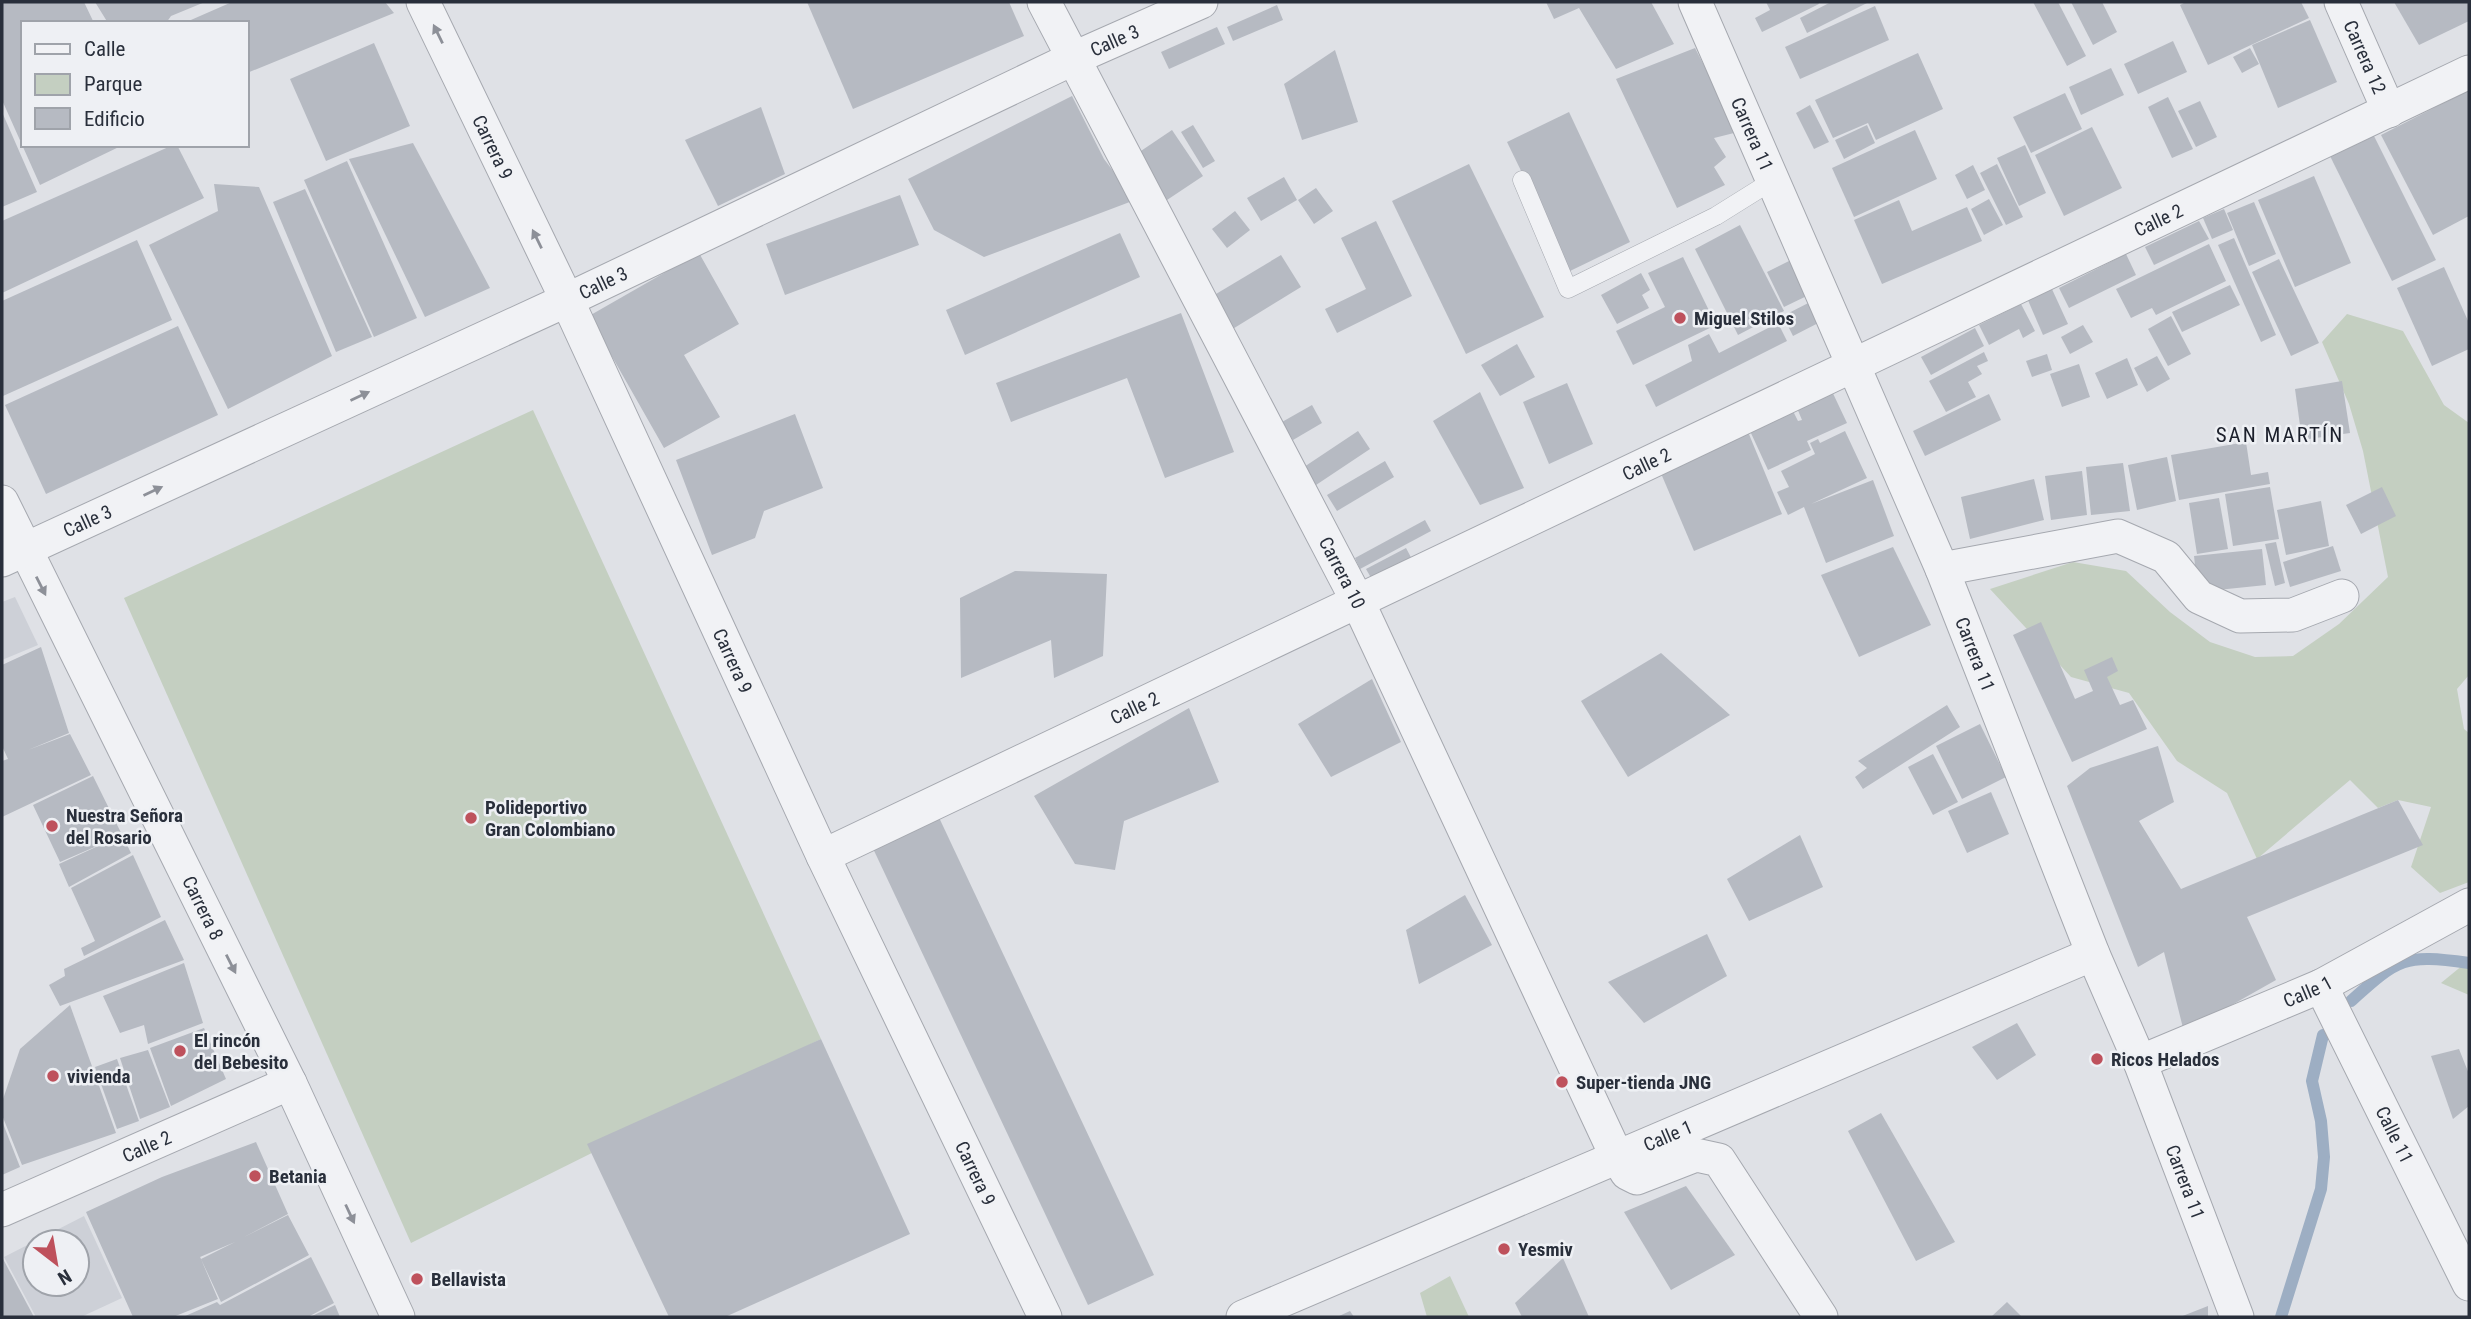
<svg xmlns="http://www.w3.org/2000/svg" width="2471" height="1319" font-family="'Roboto Condensed',sans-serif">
  <rect width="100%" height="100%" fill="#dfe1e6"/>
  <g fill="#cdd0d7" fill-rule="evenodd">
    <path d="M15 597 38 645 2 660V602Z"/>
    <path d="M84 1216 122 1298 81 1317H36L4 1257ZM35 1242H77V1284H35Z"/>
  </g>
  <g fill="#c4cfc1">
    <path d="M2347 314 2403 331 2444 405 2469 423V675L2457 689 2464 729 2469 733V882L2440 893 2411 867 2431 807 2398 800 2378 808 2350 780 2257 859 2227 793 2177 761 2129 693 2071 677 1990 589 2073 562 2126 571 2170 612 2210 642 2255 657 2293 656 2339 624 2388 577 2363 451 2349 404 2322 342Z"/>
    <path d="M533 410 821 1039 411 1243 124 598Z"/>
    <path d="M2469 960V995L2441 983Z"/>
    <path d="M1450 1276 1469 1317H1427L1420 1293Z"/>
  </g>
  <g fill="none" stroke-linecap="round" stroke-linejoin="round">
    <g stroke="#9daec3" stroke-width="12">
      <path d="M2351 1001C2399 958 2403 954 2469 963"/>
      <path d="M2281 1317 2321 1189 2324 1157 2321 1121 2312 1081 2323 1035"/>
    </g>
  </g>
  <g fill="#b6bac2">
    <path d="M2 2H84L94 23H23V145H123L40 185 2 100Z"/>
    <path d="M95 2H205L171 16 166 23H108Z"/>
    <path d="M232 2H385L394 13 247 73V23H184Z"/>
    <path d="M807 2H1009L1024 36 853 109Z"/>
    <path d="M1546 2H1651L1674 44 1616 69 1579 8 1554 19Z"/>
    <path d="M1766 2H1818L1819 4 1762 32 1755 18 1770 10Z"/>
    <path d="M1831 2H1869L1807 33 1800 18Z"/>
    <path d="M2033 2H2058L2086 56 2067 66Z"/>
    <path d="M2071 2H2102L2117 32 2093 45Z"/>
    <path d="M2186 2H2301L2309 18 2208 65 2180 5Z"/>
    <path d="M2394 2H2469V21L2419 45Z"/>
    <path d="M1277 5 1283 20 1233 41 1227 27Z"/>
    <path d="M1875 6 1889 40 1800 79 1785 47Z"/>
    <path d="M2310 20 2337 82 2278 108 2252 45Z"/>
    <path d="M1217 27 1225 44 1169 69 1161 52Z"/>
    <path d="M2173 41 2187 72 2138 94 2124 64Z"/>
    <path d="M374 43 410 126 326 161 290 79Z"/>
    <path d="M1695 48 1738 132 1714 138 1726 157 1714 167 1725 185 1677 208 1616 79Z"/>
    <path d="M2250 48 2259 64 2242 73 2233 57Z"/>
    <path d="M1335 50 1358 122 1302 140 1284 84Z"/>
    <path d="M1918 53 1943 109 1876 140 1868 123 1833 138 1815 100Z"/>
    <path d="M2111 68 2124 95 2081 115 2069 87Z"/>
    <path d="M2469 90V216L2433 235 2381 135Z"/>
    <path d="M2065 93 2082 129 2031 153 2013 117Z"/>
    <path d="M1072 96 1104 159 1135 200 984 257 934 230 908 179Z"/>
    <path d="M2168 97 2193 149 2172 158 2148 107Z"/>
    <path d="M2200 101 2217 137 2196 147 2178 111Z"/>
    <path d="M1810 105 1829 142 1814 149 1796 113Z"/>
    <path d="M761 107 785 174 718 206 685 140Z"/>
    <path d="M2 112 37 192 2 207Z"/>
    <path d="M1569 112 1630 242 1570 271 1507 142Z"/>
    <path d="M1193 125 1215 161 1203 168 1181 132Z"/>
    <path d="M1867 125 1875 143 1844 159 1835 140Z"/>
    <path d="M2092 127 2122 188 2064 216 2035 155Z"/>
    <path d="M1172 130 1203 176 1161 204 1129 159Z"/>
    <path d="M1915 130 1937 179 1854 217 1832 168Z"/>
    <path d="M2372 132 2436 260 2392 281 2329 154Z"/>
    <path d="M413 143 490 288 425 317 349 159Z"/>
    <path d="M173 145H177L204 198 2 293V221Z"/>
    <path d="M2025 145 2046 193 2019 206 1997 158Z"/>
    <path d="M347 161 417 318 374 337 304 180Z"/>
    <path d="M1469 164 1544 317 1466 354 1392 201Z"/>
    <path d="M1997 164 2023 217 2006 225 1980 173Z"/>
    <path d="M1973 165 1985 190 1967 199 1955 175Z"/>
    <path d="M2314 176 2351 263 2295 287 2258 200Z"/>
    <path d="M1284 177 1297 200 1261 221 1247 198Z"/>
    <path d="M214 184 259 187 332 356 228 409 149 245 218 211Z"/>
    <path d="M1316 188 1333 211 1314 224 1298 200Z"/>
    <path d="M305 189 372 337 336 352 273 202Z"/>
    <path d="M900 195 919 245 785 295 766 244Z"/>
    <path d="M1989 199 2003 225 1984 235 1971 209Z"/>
    <path d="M1899 200 1912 231 1967 207 1982 241 1882 284 1854 220Z"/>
    <path d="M2254 202 2276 254 2249 266 2227 213Z"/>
    <path d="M2224 209 2233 230 2212 239 2203 218Z"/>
    <path d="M1235 211 1250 230 1227 248 1212 229Z"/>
    <path d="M1376 221 1412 296 1337 333 1325 309 1366 289 1341 238Z"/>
    <path d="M2199 221 2209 239 2154 265 2145 247Z"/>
    <path d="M1740 225 1784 311 1738 335 1695 249Z"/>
    <path d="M1120 233 1140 277 965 355 946 310Z"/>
    <path d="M2234 238 2276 335 2261 342 2218 245Z"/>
    <path d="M137 240 172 320 3 396 2 301Z"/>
    <path d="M2209 244 2226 281 2156 315 2152 308 2131 318 2116 289Z"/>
    <path d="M699 253 739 324 684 355 720 417 664 448 589 316Z"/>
    <path d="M2126 254 2136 275 2069 308 2059 288Z"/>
    <path d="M1281 255 1301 287 1231 330 1211 297Z"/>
    <path d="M1683 257 1716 325 1633 365 1616 331 1665 307 1648 273Z"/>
    <path d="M1797 257 1815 292 1784 307 1767 272Z"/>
    <path d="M2279 259 2319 343 2291 356 2252 272Z"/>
    <path d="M2444 267 2469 323V349L2432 366 2397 288Z"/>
    <path d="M1641 273 1650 290 1642 295 1649 308 1617 324 1601 295Z"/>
    <path d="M2230 285 2240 305 2182 332 2172 312Z"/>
    <path d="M2051 287 2068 324 2043 335 2027 298Z"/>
    <path d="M1816 299 1826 319 1793 336 1783 316Z"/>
    <path d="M2021 304 2035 331 2023 338 2019 329 1989 345 1979 325Z"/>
    <path d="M1181 313 1234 452 1165 478 1127 378 1011 422 996 383Z"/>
    <path d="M2171 316 2191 354 2168 366 2148 329Z"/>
    <path d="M1778 323 1787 341 1656 407 1645 385 1692 361 1688 345 1709 334 1719 353Z"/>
    <path d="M2083 325 2093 342 2070 354 2061 337Z"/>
    <path d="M178 326 218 415 46 494 5 405Z"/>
    <path d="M1975 328 1984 346 1931 375 1921 357Z"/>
    <path d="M1517 344 1535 377 1500 396 1481 365Z"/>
    <path d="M1984 352 1988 361 1977 366 1982 374 1968 382 1976 397 1946 412 1929 381Z"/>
    <path d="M2047 354 2052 370 2032 377 2026 361Z"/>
    <path d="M2157 356 2170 379 2147 392 2134 368Z"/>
    <path d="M2127 358 2138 385 2107 399 2095 373Z"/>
    <path d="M2079 364 2090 397 2062 407 2050 374Z"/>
    <path d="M2342 381 2350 433 2302 440 2295 389Z"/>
    <path d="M1567 383 1593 444 1549 464 1523 402Z"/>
    <path d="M1829 385 1847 423 1807 441 1811 450 1768 470 1750 431 1793 411 1798 421 1802 420 1794 401Z"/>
    <path d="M1480 392 1524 488 1480 505 1433 421Z"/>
    <path d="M1989 394 2001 420 1925 456 1913 431Z"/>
    <path d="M1312 405 1322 423 1293 440 1282 422Z"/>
    <path d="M795 414 823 488 764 511 755 538 712 555 676 460Z"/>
    <path d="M1746 427 1782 514 1694 551 1657 464Z"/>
    <path d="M1358 431 1370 449 1310 489 1298 471Z"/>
    <path d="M1845 431 1867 478 1811 504 1873 480 1894 536 1826 563 1804 507 1788 515 1777 492 1789 487 1781 471 1815 454 1810 443 1818 439 1820 443Z"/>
    <path d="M2246 442 2251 475 2268 472 2270 484 2179 500 2171 455Z"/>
    <path d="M2167 457 2176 501 2137 510 2128 465Z"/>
    <path d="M1385 461 1394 477 1337 511 1327 495Z"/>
    <path d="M2123 463 2130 511 2091 515 2086 467Z"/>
    <path d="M2082 471 2087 515 2051 520 2045 476Z"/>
    <path d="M2034 479 2044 520 1970 539 1961 497Z"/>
    <path d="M2270 487 2279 539 2233 546 2225 494Z"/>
    <path d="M2382 487 2396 516 2361 534 2346 505Z"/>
    <path d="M2219 498 2228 549 2197 554 2189 503Z"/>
    <path d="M2321 501 2329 546 2286 555 2277 510Z"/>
    <path d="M1425 520 1431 531 1360 569 1355 558Z"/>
    <path d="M2276 542 2285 583 2275 586 2265 544Z"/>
    <path d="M2333 546 2341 571 2290 587 2283 562Z"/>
    <path d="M1893 547 1931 625 1859 657 1821 575Z"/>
    <path d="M1406 548 1414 563 1374 583 1366 569Z"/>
    <path d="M2262 549 2266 585 2198 592 2194 556Z"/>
    <path d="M1015 571 1107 574 1103 656 1054 678 1051 640 961 678 960 598Z"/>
    <path d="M2041 622 2075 699 2093 691 2084 670 2112 657 2118 671 2107 677 2120 705 2133 700 2147 729 2072 762 2013 635Z"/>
    <path d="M41 647 69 733 28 750 70 734 91 775 2 817V761L8 759 2 746V665Z"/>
    <path d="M1661 653 1730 715 1628 777 1581 701Z"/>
    <path d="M1372 679 1401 742 1331 777 1298 724Z"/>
    <path d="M1947 705 1960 727 1863 789 1855 777 1867 768 1858 761Z"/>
    <path d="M1189 708 1219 782 1124 821 1115 870 1075 864 1034 796Z"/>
    <path d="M1980 724 2006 777 1962 799 1936 746Z"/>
    <path d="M2158 746 2174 802 2139 821 2181 889 2398 800 2423 845 2247 917 2276 980 2184 1032 2164 952 2138 967 2067 786 2090 768Z"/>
    <path d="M1933 754 1958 802 1933 815 1908 767Z"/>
    <path d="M93 776 131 853 69 887 59 864 111 840 60 862 33 805Z"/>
    <path d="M1991 792 2009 834 1967 853 1948 811Z"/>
    <path d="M935 809 1154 1275 1088 1305 869 840Z"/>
    <path d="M1800 835 1823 887 1749 921 1727 879Z"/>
    <path d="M133 855 161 917 84 956 81 948 95 941 71 888Z"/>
    <path d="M1465 895 1492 945 1419 984 1406 930Z"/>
    <path d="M165 920 184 960 60 1006 49 985 65 976 64 969Z"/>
    <path d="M1707 934 1727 976 1644 1023 1608 982Z"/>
    <path d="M184 963 203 1023 148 1044 144 1025 120 1033 103 996Z"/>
    <path d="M70 1005 116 1133 22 1165 2 1115V1102L20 1049Z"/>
    <path d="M2017 1023 2036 1055 1997 1080 1972 1047Z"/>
    <path d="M204 1028 226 1079 171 1106 150 1048Z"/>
    <path d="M821 1039 910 1234 725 1317H669L587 1144Z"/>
    <path d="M2459 1049 2469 1074V1106L2453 1119 2431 1056Z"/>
    <path d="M148 1050 170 1107 140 1119 120 1058Z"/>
    <path d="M117 1059 139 1121 117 1129 95 1067Z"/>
    <path d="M1881 1113 1955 1242 1916 1261 1848 1131Z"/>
    <path d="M2 1121 20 1167 2 1175Z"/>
    <path d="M256 1142 288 1214 244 1237 288 1215 309 1255 221 1302 201 1259 235 1242 200 1257 198 1252 218 1299 173 1317H133L86 1212 162 1177Z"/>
    <path d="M1686 1186 1735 1255 1671 1290 1624 1212Z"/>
    <path d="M2 1257 34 1317H2Z"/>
    <path d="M311 1257 334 1303 308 1317H183L217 1302 220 1305Z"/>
    <path d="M1563 1258 1589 1317H1522L1515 1303Z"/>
    <path d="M2007 1302 2022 1317H1991Z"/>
    <path d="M335 1305 340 1317H310Z"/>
    <path d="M2208 1306V1317H2180Z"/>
    <path d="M1350 1311 1354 1317H1337Z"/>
  </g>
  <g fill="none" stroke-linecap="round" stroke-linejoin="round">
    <defs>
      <path id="service" d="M1522 180 1568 289 1716 216 1772 181"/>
      <g id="minor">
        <path id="s1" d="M423 2 567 300 823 856 1045 1317"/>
        <path id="s2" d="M1044 2 1358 602 1616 1155 1627 1173 1637 1178 1696 1155 1719 1160 1821 1317"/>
        <path id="s3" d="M1695 2 1942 569 2093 954 2140 1062 2237 1317"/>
        <path id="s4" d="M2341 2 2389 111"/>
        <path id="s5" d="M2 502 290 1083 398 1317"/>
        <path id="s6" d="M2 560 567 300 1072 59 1201 2"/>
        <path d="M1942 569 2118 536 2166 557 2199 597 2240 616 2293 615 2342 596"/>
        <path id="s7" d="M823 856 2469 72"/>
        <path id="s8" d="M2321 986 2469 1284"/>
        <path id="s9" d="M2140 1062 2321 986 2469 905"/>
        <path id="s10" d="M2 1210 290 1083"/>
        <path id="s11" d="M1243 1317 2093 954"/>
      </g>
    </defs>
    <use href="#service" stroke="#a5a8af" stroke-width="19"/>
    <use href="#minor" stroke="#a5a8af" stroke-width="35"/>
    <use href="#service" stroke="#f1f2f5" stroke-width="18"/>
    <use href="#minor" stroke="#f1f2f5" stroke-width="33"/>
  </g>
  <defs><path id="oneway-solid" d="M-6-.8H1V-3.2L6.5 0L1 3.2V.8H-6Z" transform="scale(1.75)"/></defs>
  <g fill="#8d9098">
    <use href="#oneway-solid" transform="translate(438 34) rotate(-116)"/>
    <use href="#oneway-solid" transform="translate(537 239) rotate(-116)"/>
    <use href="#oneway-solid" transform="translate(360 396) rotate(-25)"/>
    <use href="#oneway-solid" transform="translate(153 491) rotate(-25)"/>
    <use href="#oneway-solid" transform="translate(41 586) rotate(63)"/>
    <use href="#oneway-solid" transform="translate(231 964) rotate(63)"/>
    <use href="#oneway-solid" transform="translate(350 1214) rotate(65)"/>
  </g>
  <g fill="#be515c" stroke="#eef0f4" stroke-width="2.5">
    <circle cx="1680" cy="318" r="7"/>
    <circle cx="471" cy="818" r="7"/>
    <circle cx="52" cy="826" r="7"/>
    <circle cx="180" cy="1051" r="7"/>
    <circle cx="2097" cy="1059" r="7"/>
    <circle cx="53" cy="1076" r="7"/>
    <circle cx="1562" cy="1082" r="7"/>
    <circle cx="255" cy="1176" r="7"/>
    <circle cx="1504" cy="1249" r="7"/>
    <circle cx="417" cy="1279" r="7"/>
  </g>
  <g text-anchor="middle" stroke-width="5" stroke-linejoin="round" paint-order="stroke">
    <g font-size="19" fill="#292f3b" stroke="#eef0f4">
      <text dy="7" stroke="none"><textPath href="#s6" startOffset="1228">Calle 3</textPath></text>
      <text dy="7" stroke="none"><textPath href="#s4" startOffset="60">Carrera 12</textPath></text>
      <text dy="7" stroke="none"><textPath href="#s3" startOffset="144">Carrera 11</textPath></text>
      <text dy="7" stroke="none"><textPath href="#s1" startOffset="161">Carrera 9</textPath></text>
      <text dy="7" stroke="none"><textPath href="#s7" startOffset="1479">Calle 2</textPath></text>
      <text dy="7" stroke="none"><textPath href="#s6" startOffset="662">Calle 3</textPath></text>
      <text dy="7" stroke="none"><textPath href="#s7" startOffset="912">Calle 2</textPath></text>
      <text dy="7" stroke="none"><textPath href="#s6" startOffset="94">Calle 3</textPath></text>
      <text dy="7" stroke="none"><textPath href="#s2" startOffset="644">Carrera 10</textPath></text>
      <text dy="7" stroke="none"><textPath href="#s3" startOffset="710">Carrera 11</textPath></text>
      <text dy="7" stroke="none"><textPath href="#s1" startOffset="728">Carrera 9</textPath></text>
      <text dy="7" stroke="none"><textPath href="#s7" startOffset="345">Calle 2</textPath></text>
      <text dy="7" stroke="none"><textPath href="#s5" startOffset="453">Carrera 8</textPath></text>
      <text dy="7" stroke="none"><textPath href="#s9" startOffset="182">Calle 1</textPath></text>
      <text dy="7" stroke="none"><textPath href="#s11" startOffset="462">Calle 1</textPath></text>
      <text dy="7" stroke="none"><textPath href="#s8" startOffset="166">Calle 11</textPath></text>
      <text dy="7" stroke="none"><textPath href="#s10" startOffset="158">Calle 2</textPath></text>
      <text dy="7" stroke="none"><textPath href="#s1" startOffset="1295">Carrera 9</textPath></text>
      <text dy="7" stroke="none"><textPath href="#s3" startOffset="1278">Carrera 11</textPath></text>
    </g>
    <g font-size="19" font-weight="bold" fill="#292f3b" stroke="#eef0f4" text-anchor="start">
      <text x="1694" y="325">Miguel Stilos</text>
      <text x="485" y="814">Polideportivo<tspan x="485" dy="22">Gran Colombiano</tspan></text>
      <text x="66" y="822">Nuestra Señora<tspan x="66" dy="22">del Rosario</tspan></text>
      <text x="194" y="1047">El rincón<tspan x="194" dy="22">del Bebesito</tspan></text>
      <text x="2111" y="1066">Ricos Helados</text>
      <text x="67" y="1083">vivienda</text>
      <text x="1576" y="1089">Super-tienda JNG</text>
      <text x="269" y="1183">Betania</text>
      <text x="1518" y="1256">Yesmiv</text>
      <text x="431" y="1286">Bellavista</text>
    </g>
    <g font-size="21" letter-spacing="2" fill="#1c202c" stroke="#eef0f4">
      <text x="2280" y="442">SAN MARTÍN</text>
    </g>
  </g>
  <rect width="2471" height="1319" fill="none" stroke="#292f3b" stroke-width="7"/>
  <rect x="21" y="21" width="228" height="126" fill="#eef0f4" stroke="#9fa3aa" stroke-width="2"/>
  <rect x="35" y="44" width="35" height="10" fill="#f1f2f5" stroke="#9fa3aa" stroke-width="2"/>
  <text x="84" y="56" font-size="21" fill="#292f3b">Calle</text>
  <rect x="35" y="74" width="35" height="21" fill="#c4cfc1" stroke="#9fa3aa" stroke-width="2"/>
  <text x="84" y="91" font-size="21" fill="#292f3b">Parque</text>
  <rect x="35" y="108" width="35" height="21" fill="#b6bac2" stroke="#9fa3aa" stroke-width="2"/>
  <text x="84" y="126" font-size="21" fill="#292f3b">Edificio</text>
  <g transform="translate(56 1263) rotate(149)"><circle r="33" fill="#eef0f4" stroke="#9fa3aa" stroke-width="2"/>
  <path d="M0-5L12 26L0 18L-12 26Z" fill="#be515c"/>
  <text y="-10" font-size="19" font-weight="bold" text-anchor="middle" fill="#292f3b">N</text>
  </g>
</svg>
